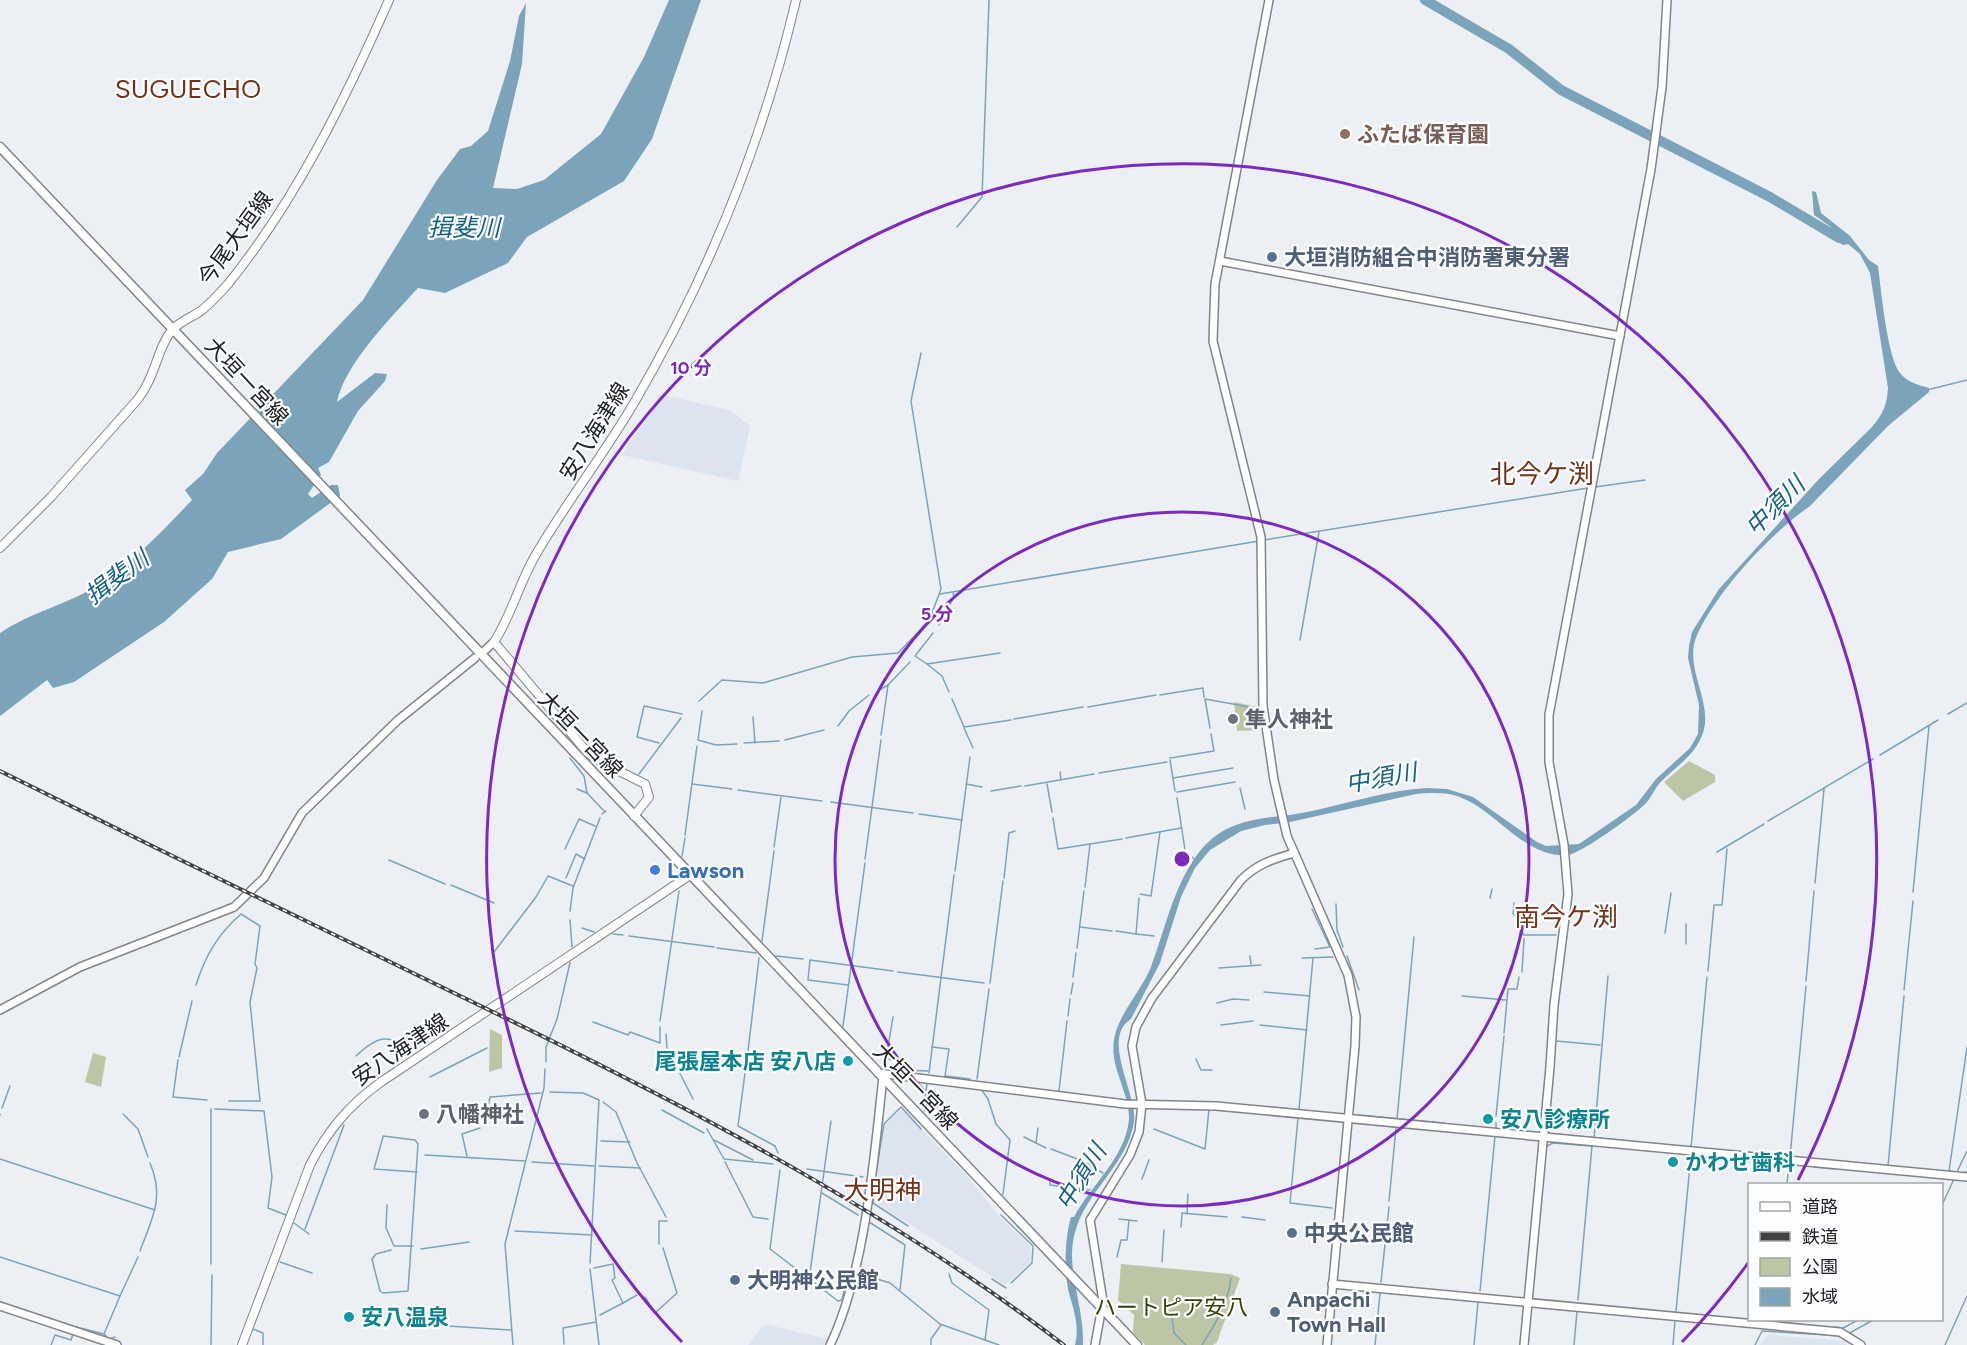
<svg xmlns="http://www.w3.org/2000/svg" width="1967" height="1345" font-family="Figtree,'Noto Sans JP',sans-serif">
  <rect width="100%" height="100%" fill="#ecf0f5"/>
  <g fill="#dce4f0">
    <path d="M660 394 729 410 750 426 738 481 622 455Z"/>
    <path d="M901 1109 968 1177 999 1216 1031 1247 1030 1263 1005 1285 873 1201 885 1125Z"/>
    <path d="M769 1325 827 1339 824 1345H748L763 1326Z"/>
    <path d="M1768 1335 1845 1341 1846 1345H1759Z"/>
  </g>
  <g fill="#bcc6a5">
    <path d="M1234 702 1257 707 1259 730 1237 731Z"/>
    <path d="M1689 761 1715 775V782L1683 801 1664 782Z"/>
    <path d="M490 1029 502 1035V1068L489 1072Z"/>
    <path d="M93 1053 106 1057 101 1087 85 1082Z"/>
    <path d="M1121 1264 1230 1274 1240 1278 1217 1342 1213 1345H1145L1133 1332 1134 1315 1118 1300Z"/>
  </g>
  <g fill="#7ba3b9">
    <path d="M669 0H701L652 139 624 181 527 237 508 263 445 293 418 288C393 315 344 365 337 402L375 373 387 374 385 381 358 411 329 462 318 468 321 475 308 494 312 498 331 485H338L340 496 281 539 228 552 212 579 164 622 74 682 53 688 47 680 0 716V633C31 612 69 604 100 584 134 562 164 529 192 500L185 490 203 474 217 453 363 300 437 180 460 149 471 146 488 131 510 61 519 16 526 3 522 64 493 188 517 189 544 180 601 134 644 57Z"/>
    <path d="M1812 191 1816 192 1821 213 1850 236 1869 260 1878 266C1881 289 1887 357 1900 373 1907 382 1918 385 1929 388V392L1888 426 1810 506C1770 534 1717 591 1697 635 1684 664 1708 695 1705 724 1701 753 1676 765 1659 784 1654 790 1651 798 1646 803 1635 815 1580 854 1568 855 1524 859 1495 808 1457 796 1444 792 1429 793 1416 794L1290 822 1265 825 1241 831 1210 850 1195 868 1181 897 1160 963 1131 1019C1100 1038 1138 1095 1134 1122 1127 1164 1090 1188 1077 1226 1063 1263 1083 1301 1083 1339V1345H1075C1080 1324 1073 1309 1068 1289 1064 1267 1065 1238 1071 1217H1074C1091 1185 1126 1157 1129 1119 1130 1090 1107 1066 1115 1035 1121 1011 1141 991 1151 967 1169 921 1181 844 1236 825 1260 816 1287 817 1312 811 1349 803 1389 790 1427 788L1447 789 1473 797 1537 842 1546 846 1579 844 1636 805 1656 779 1690 748 1698 734 1699 705 1688 658 1689 646 1692 632 1719 589 1819 479 1872 427C1883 414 1887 405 1888 388L1870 273 1860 254 1848 244 1843 245 1827 236 1831 227 1814 215Z"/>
  </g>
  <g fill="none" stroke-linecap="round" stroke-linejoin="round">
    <g stroke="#7ba3b9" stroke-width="1.5">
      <path d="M957 227 982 197 989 0"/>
      <path d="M1927 390 1967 380"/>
      <path d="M1595 487 1645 480"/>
      <path d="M1264 540 1588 488"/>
      <path d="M940 594 1259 541"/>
      <path d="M939 625 954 597 953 593"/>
      <path d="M1300 640 1319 532"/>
      <path d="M927 664 915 656 933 633"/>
      <path d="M881 689 888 685"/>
      <path d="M949 692 942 676 927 664 1000 653"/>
      <path d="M1160 695 1203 688 1204 697"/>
      <path d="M952 699 964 727 1011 720"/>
      <path d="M699 701 722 680 763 683 852 657 898 653 929 621 941 589 911 401 921 353"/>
      <path d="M1088 707 1156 695"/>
      <path d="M702 711 698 740 716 745 737 744"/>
      <path d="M1948 714 1967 703"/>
      <path d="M753 717 755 743"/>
      <path d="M1014 719 1083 707"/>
      <path d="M838 726 849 711 869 695"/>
      <path d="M964 728 973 748"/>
      <path d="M1210 728 1205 699 1255 708"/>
      <path d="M881 735 888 685 910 662"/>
      <path d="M785 740 824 730"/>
      <path d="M659 743 637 737 644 706 682 714"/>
      <path d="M744 743 779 741"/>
      <path d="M1880 755 1938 720"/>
      <path d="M570 758 584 776 587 793 605 812"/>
      <path d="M1170 758 1214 751 1211 734"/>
      <path d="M1170 760 1175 791"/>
      <path d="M1060 772 1061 780"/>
      <path d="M1099 773 1167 762"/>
      <path d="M639 774 681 718"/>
      <path d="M1173 778 1233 768"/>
      <path d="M692 784 732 789"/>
      <path d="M966 784 982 787"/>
      <path d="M1047 784 1052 812"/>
      <path d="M1025 786 1094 774"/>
      <path d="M1240 788 1245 809"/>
      <path d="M577 789 587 793"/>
      <path d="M738 790 822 801"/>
      <path d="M991 791 1021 786"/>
      <path d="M1177 792 1235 782"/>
      <path d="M1177 798 1185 850"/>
      <path d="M831 802 913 813"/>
      <path d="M602 814 606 811"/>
      <path d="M919 814 962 820"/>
      <path d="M1053 818 1058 849 1122 839"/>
      <path d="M1768 821 1873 759"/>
      <path d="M685 835 697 746"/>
      <path d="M1126 838 1181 828"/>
      <path d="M774 847 781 797"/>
      <path d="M565 849 579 819 595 826"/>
      <path d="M1717 852 1764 824"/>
      <path d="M1189 854 1195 860"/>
      <path d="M682 856 685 838"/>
      <path d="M865 859 881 740"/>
      <path d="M389 860 445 884"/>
      <path d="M955 871 970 757"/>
      <path d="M566 878 576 854 585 859"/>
      <path d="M1004 878 1009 833 1015 831"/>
      <path d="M1815 883 1824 789"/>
      <path d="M451 885 494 903"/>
      <path d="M1085 887 1090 844"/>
      <path d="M1913 892 1929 726"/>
      <path d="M1140 894 1151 896 1160 832"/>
      <path d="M1139 898 1136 934 1154 936"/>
      <path d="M1490 898 1492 889"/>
      <path d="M1514 903 1513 914 1516 916"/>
      <path d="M1336 904 1337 930 1343 947"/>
      <path d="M1312 909 1330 947 1315 949"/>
      <path d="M570 911 573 888 600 818"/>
      <path d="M570 920 572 947"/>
      <path d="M1522 921 1523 935H1556"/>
      <path d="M1080 927 1112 931"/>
      <path d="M582 928 594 932"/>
      <path d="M1116 931 1136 934"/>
      <path d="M1665 933 1671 893"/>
      <path d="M613 934 623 935"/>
      <path d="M629 936 714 947"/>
      <path d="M762 941 774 851"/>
      <path d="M1686 944V924"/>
      <path d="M717 948 756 953"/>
      <path d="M1077 948 1084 891"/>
      <path d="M494 952 536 897 548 876 573 886"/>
      <path d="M776 956 803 959"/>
      <path d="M1250 956 1251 964"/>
      <path d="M1347 956 1359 990"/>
      <path d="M1302 958 1333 957"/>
      <path d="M1219 968 1261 965"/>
      <path d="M1708 971 1714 905H1722L1727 849"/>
      <path d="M898 972 984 983"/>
      <path d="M1522 972 1524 939"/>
      <path d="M1073 977 1076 953"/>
      <path d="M1806 981 1814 891"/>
      <path d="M990 983 1003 881"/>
      <path d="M196 985C205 956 218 934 241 914L260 926 255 964 257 968 250 1002 260 1101H229"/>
      <path d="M848 985 808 980 810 960 893 971"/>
      <path d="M1904 990 1913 901"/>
      <path d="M1264 992 1310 996"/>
      <path d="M1071 994 1073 983"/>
      <path d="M1462 996 1506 1000"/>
      <path d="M1217 1003 1233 999 1249 1000"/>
      <path d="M1068 1016 1070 999"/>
      <path d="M893 1017 886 1059 902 1061 901 1070 928 1071"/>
      <path d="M660 1021 679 891"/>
      <path d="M593 1022 628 1035 630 1032 660 1043V1027"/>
      <path d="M1221 1025 1253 1021"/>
      <path d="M1260 1025 1307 1030"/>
      <path d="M843 1026 865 863"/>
      <path d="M1504 1033 1508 989H1517L1519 977"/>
      <path d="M666 1034 667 1048 693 1099"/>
      <path d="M1556 1041 1600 1045"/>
      <path d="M932 1047 949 1049 945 1076 970 1079"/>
      <path d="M748 1051 759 958"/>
      <path d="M356 1056C376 1037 391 1030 411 1055"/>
      <path d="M179 1057 192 1001"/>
      <path d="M747 1058 738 1126 775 1146 778 1153"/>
      <path d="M1196 1059 1201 1070H1212"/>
      <path d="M178 1060 173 1097 207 1100"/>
      <path d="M546 1062V1047L557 1019 570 963"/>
      <path d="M929 1073 954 875"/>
      <path d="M430 1077 487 1048"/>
      <path d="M977 1079 989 989"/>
      <path d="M981 1089 988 1099 996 1124 1010 1140 1003 1194"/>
      <path d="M1059 1091 1067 1021"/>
      <path d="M550 1092 583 1093 599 1100 590 1263"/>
      <path d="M603 1102 616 1112 637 1163 666 1217"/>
      <path d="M1256 1106 1263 1107"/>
      <path d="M1270 1107 1291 1109"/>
      <path d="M2 1108 10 1086"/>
      <path d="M211 1109V1264"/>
      <path d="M215 1109 264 1111 272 1177 268 1208 286 1215"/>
      <path d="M1299 1109 1313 958"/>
      <path d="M662 1110 704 1133"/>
      <path d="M924 1111 927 1083"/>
      <path d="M123 1114 138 1129 148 1157"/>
      <path d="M0 1115V1114"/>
      <path d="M1359 1115 1444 1123"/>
      <path d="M1496 1116 1504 1036"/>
      <path d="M1298 1118 1290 1203 1332 1208"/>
      <path d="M1397 1119 1414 937"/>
      <path d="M485 1122 490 1097 541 1093"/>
      <path d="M1038 1128 1036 1143 1046 1148"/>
      <path d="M707 1129 724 1159 773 1164"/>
      <path d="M1154 1129 1205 1149 1209 1109 1218 1110"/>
      <path d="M1496 1129V1123"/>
      <path d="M1556 1134 1640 1142"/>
      <path d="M383 1136 415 1140 418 1144 408 1291 383 1293 380 1291 372 1259 376 1254 391 1250"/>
      <path d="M383 1137 374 1169 417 1172"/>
      <path d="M1024 1137 1036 1143"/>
      <path d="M1594 1138 1608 976"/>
      <path d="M714 1140 753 1160"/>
      <path d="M601 1141 630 1142"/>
      <path d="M1645 1143 1738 1152"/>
      <path d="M1547 1146 1553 1143 1592 1146 1578 1300"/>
      <path d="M1691 1148 1707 977"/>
      <path d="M1051 1149 1080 1160"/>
      <path d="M1743 1152 1802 1158"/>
      <path d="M425 1155 525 1161"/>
      <path d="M467 1156 462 1134 480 1128"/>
      <path d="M1790 1157 1806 986"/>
      <path d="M0 1159 155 1210"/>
      <path d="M1743 1160 1789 1164 1787 1184"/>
      <path d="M532 1162 594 1166"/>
      <path d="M725 1162 753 1217 768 1219"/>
      <path d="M1086 1163 1103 1173"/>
      <path d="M599 1166 640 1168"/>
      <path d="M1888 1166 1904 996"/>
      <path d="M1814 1167 1834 1169"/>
      <path d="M807 1169 863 1177"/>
      <path d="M780 1170 770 1249 838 1301 842 1300 849 1271"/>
      <path d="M1951 1171H1949L1967 1047"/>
      <path d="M1965 1172H1967"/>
      <path d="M1956 1174 1967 1151"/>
      <path d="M1142 1179 1149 1160"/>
      <path d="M875 1180 884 1124 901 1107 921 1129"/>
      <path d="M1050 1182V1185L1090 1190"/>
      <path d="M822 1193 858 1215"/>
      <path d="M873 1194V1203L908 1226"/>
      <path d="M1389 1201 1396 1128"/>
      <path d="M387 1205 386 1228 394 1246H413"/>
      <path d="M1942 1205 1954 1179"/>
      <path d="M1187 1214 1188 1194"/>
      <path d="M1001 1215 1033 1246 1032 1263 1011 1283"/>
      <path d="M1242 1217 1265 1220"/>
      <path d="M1119 1219 1137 1221"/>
      <path d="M869 1222 905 1245 900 1290"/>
      <path d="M294 1223 309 1234"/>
      <path d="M1181 1227 1182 1213 1227 1217"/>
      <path d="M305 1229 344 1125"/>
      <path d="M515 1231 592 1235"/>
      <path d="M659 1244V1221H667"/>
      <path d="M421 1249 469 1242"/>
      <path d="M140 1251C152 1218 165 1198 150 1163"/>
      <path d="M0 1257 120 1296 104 1334"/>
      <path d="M1117 1257 1121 1240H1127L1129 1220"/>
      <path d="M280 1262 312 1273"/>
      <path d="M1162 1262 1164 1230"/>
      <path d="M594 1268 613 1264 615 1278 612 1280 623 1303 600 1315"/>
      <path d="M590 1269 599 1345"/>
      <path d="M858 1273 890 1283 940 1324 999 1345"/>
      <path d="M949 1274 952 1283 989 1310 985 1340"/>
      <path d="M992 1279 1006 1288"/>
      <path d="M809 1280 831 1121"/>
      <path d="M1381 1282 1389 1207"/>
      <path d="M1480 1291 1495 1136"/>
      <path d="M120 1296 138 1257"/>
      <path d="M645 1297 655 1313 677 1293 663 1248"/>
      <path d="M623 1303 637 1295"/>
      <path d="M1676 1311 1691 1155"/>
      <path d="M1172 1317 1174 1333 1186 1345"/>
      <path d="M417 1324 511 1330"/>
      <path d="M76 1327 104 1334 109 1339 115 1337"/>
      <path d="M1834 1327 1843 1328 1858 1320"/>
      <path d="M253 1329 263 1333V1345"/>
      <path d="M1848 1334 1873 1320"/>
      <path d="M83 1338 103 1344"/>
      <path d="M564 1344 563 1328 596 1322"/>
      <path d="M51 1345 55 1335 71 1340 73 1334"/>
      <path d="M211 1345 212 1275"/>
      <path d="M513 1345 505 1244 544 1088 545 1069"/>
      <path d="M931 1345V1339L941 1325"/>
      <path d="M1202 1345C1214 1326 1228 1304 1231 1278"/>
      <path d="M1375 1345 1380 1293"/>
      <path d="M1474 1345 1478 1302"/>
      <path d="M1574 1345 1577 1311"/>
      <path d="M1673 1345 1675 1320"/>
      <path d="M1755 1345 1762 1331 1844 1336"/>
      <path d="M1945 1345 1967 1296"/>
    </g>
    <path stroke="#7ba3b9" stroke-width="10" d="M1425 0 1509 49 1561 90 1770 197 1839 238"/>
    <defs>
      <g id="tertiary">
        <path d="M1269 0 1215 284 1213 341 1261 537 1263 706 1274 780 1287 836 1348 975 1356 1017 1355 1046 1327 1345"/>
        <path d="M1220 261 1620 336"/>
        <path d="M484 651 494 642"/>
        <path d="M0 1010 80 967 234 907 264 878 302 813 398 720 475 658"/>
        <path d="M878 1073 1125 1104 1216 1106 1967 1177"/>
        <path d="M1332 1284 1840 1332 1861 1345"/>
        <path d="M0 1306 117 1345"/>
        <path d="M830 1345C865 1273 874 1158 883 1077"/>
        <path d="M1095 1345 1103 1301 1090 1220 1130 1155 1139 1132 1142 1104 1132 1046 1136 1027 1152 998 1241 880C1257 864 1273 859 1294 853"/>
        <path d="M1524 1345 1550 1067 1554 1005 1568 894 1564 845 1549 762V715L1651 169 1662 87 1667 0"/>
      </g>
      <g id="secondary">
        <path d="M0 548 51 497 138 399C156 376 157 348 172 330 180 321 193 317 202 310 212 302 220 293 228 284 296 200 346 98 389 0"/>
        <path d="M634 816 649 797 645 784 601 762 587 752 494 642C511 616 519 584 535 556 565 504 603 456 634 403 707 278 763 141 796 0"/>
        <path d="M242 1345 310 1165C328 1130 349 1105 381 1082L690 875"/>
      </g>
      <path id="primary" d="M0 147 1137 1345"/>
    </defs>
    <use href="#tertiary" stroke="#818589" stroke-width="10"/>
    <use href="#secondary" stroke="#818589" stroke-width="10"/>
    <use href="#primary" stroke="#818589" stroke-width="11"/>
    <use href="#tertiary" stroke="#fff" stroke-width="7"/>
    <use href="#secondary" stroke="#fff" stroke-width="8"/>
    <use href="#primary" stroke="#fff" stroke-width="8"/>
    <defs>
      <path id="rail" d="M0 771C151 846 302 919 454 993 665 1095 877 1202 1064 1345"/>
    </defs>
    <use href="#rail" stroke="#414345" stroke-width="4"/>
    <use href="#rail" stroke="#fbfdff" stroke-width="1.5" stroke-dasharray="4.5" stroke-linecap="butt"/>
  </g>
  <g fill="none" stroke="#7b2cbf" stroke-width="3">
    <circle cx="1182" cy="859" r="347"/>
    <path d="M1748 1263A695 695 0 0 1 1682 1342M682 1342A695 695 0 1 1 1798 1180"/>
  </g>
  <circle fill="#8d6e63" stroke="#fbfdff" stroke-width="2" cx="1345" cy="134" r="6"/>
  <g fill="#5c6f8a" stroke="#fbfdff" stroke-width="2">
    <circle cx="1272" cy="257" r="6"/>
    <circle cx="1292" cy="1233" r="6"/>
    <circle cx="735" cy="1280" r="6"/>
    <circle cx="1275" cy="1312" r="6"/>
  </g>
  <g fill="#6b7280" stroke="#fbfdff" stroke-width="2">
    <circle cx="1233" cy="719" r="6"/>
    <circle cx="424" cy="1114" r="6"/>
  </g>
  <circle fill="#3f7fe0" stroke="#fbfdff" stroke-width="2" cx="655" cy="870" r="6"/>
  <g fill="#0f9aa8" stroke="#fbfdff" stroke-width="2">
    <circle cx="848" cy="1061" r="6"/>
    <circle cx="1488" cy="1119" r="6"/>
    <circle cx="1673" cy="1162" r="6"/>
    <circle cx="349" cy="1317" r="6"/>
  </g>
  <g text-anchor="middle" stroke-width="4.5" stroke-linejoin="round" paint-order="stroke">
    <g font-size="22" font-weight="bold" fill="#785e54" stroke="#fbfdff" text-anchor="start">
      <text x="1357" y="142">ふたば保育園</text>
    </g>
    <g font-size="22" fill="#212224" stroke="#fbfdff">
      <text transform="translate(235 238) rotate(-54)" y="8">今尾大垣線</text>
      <text transform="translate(247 381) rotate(47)" y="8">大垣一宮線</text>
      <text transform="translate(594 431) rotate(-58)" y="8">安八海津線</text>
      <text transform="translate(581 734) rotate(46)" y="8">大垣一宮線</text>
      <text transform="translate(400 1049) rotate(-34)" y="8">安八海津線</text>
      <text transform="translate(916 1086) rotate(46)" y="8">大垣一宮線</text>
    </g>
    <g font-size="22" font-weight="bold" fill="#4e5e75" stroke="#fbfdff" text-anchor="start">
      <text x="1284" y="265">大垣消防組合中消防署東分署</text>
      <text x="1304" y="1241">中央公民館</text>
      <text x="747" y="1288">大明神公民館</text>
      <text x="1287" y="1307">Anpachi<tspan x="1287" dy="25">Town Hall</tspan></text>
    </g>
    <g font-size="22" font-weight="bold" fill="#5b616d" stroke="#fbfdff" text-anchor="start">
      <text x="1245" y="727">隼人神社</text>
      <text x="436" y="1122">八幡神社</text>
    </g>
    <g font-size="22" font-weight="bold" fill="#366cbe" stroke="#fbfdff" text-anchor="start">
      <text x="667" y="878">Lawson</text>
    </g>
    <g font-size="22" font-weight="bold" fill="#0d838f" stroke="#fbfdff" text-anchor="start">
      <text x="836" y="1069" text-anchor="end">尾張屋本店 安八店</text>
      <text x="1500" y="1127">安八診療所</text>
      <text x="1685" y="1170">かわせ歯科</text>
      <text x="361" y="1325">安八温泉</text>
    </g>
    <g font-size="22" fill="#354201" stroke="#fbfdff">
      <text x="1171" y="1315">ハートピア安八</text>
    </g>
    <g font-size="24" font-style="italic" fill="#17607f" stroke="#fbfdff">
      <text x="464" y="236">揖斐川</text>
      <text transform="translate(1775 506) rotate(-45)" y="8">中須川</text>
      <text transform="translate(117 577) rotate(-37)" y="8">揖斐川</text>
      <text transform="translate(1381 778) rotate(-10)" y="8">中須川</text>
      <text transform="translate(1081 1177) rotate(-58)" y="8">中須川</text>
    </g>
    <g font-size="26" fill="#743317" stroke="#fbfdff">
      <text x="188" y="98">SUGUECHO</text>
      <text x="1542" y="483">北今ケ渕</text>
      <text x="1566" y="926">南今ケ渕</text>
      <text x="882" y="1199">大明神</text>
    </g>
  </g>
  <circle cx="1182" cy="859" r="9" fill="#7b2cbf" stroke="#fbfdff" stroke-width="3"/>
  <g font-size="18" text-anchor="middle" font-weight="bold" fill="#7b2cbf" stroke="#fbfdff" stroke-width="4.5" stroke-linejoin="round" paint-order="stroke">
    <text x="691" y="374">10 分</text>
    <text x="937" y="620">5 分</text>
  </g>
  <rect x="1748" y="1183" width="195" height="138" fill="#fbfdff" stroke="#a4a5a7" stroke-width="1.5"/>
  <rect x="1760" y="1202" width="30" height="9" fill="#ffffff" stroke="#a4a5a7" stroke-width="1.5"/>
  <text x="1802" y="1213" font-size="18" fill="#212224">道路</text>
  <rect x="1760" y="1232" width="30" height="9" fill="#414345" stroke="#a4a5a7" stroke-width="1.5"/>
  <text x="1802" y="1243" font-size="18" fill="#212224">鉄道</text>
  <rect x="1760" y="1258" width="30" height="18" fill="#bcc6a5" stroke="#a4a5a7" stroke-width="1.5"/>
  <text x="1802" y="1273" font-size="18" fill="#212224">公園</text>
  <rect x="1760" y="1288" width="30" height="18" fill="#7ba3b9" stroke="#a4a5a7" stroke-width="1.5"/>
  <text x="1802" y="1303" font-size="18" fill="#212224">水域</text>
</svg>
